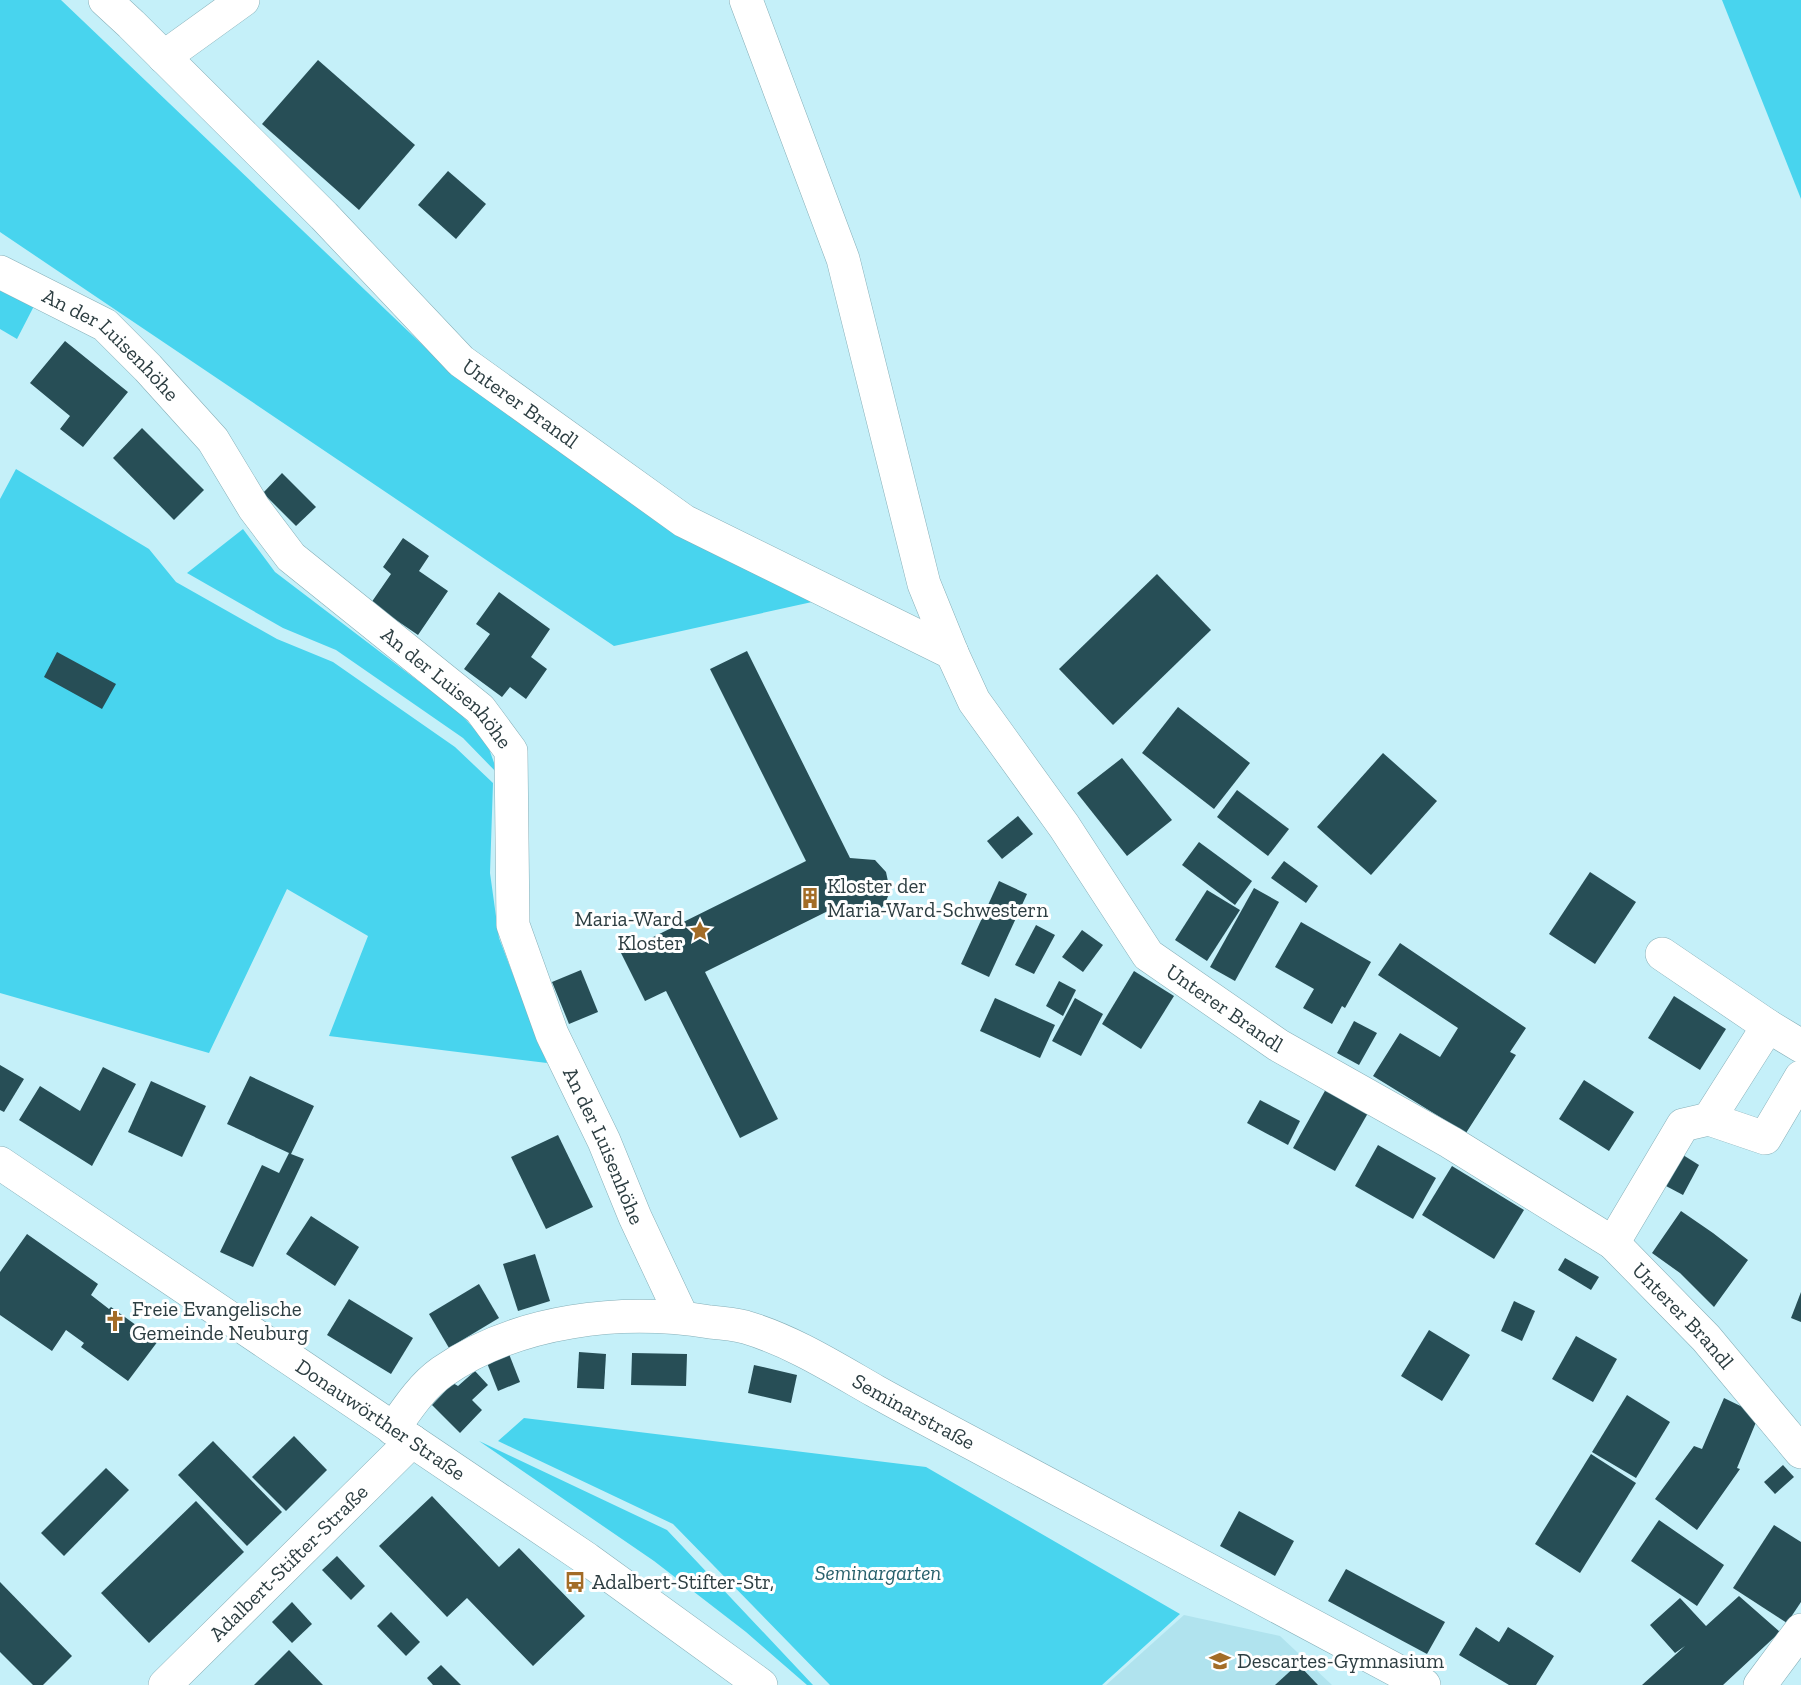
<svg xmlns="http://www.w3.org/2000/svg" width="1801" height="1685" font-family="'Zilla Slab',serif">
  <rect width="100%" height="100%" fill="#c5f0f9"/>
  <path fill="#b0e3ee" d="M1184 1615 1280 1636 1332 1685H1106Z"/>
  <g fill="#48d4ee">
    <path d="M0 0H61L453 374 676 534 812 602 614 646 0 232Z"/>
    <path d="M1722 0H1801V199Z"/>
    <path d="M0 283 34 306 17 339 0 329Z"/>
    <path d="M16 469 149 549 176 582 277 639 333 662 455 747 493 783 490 873 499 938 547 1063 329 1036 368 936 287 889 209 1053 0 993V499Z"/>
    <path d="M243 529 275 572 459 712 487 743 498 774 463 738 336 650 283 628 187 573Z"/>
    <path d="M524 1418 926 1467 1180 1614 1102 1685H830L673 1524 498 1441Z"/>
    <path d="M479 1441 667 1530 813 1685H807L746 1632 654 1561Z"/>
  </g>
  <g fill="#274e56">
    <path d="M318 60 415 145 359 210 262 124Z"/>
    <path d="M448 171 486 204 456 239 418 205Z"/>
    <path d="M65 341 128 392 83 447 60 429 70 416 30 383Z"/>
    <path d="M142 428 204 490 174 520 113 458Z"/>
    <path d="M282 473 316 507 296 526 263 493Z"/>
    <path d="M403 538 429 556 419 571 448 591 418 635 371 603 391 574 383 567Z"/>
    <path d="M1157 574 1211 630 1113 725 1059 669Z"/>
    <path d="M499 592 550 629 531 657 547 669 526 699 510 687 502 697 464 669 490 634 476 624Z"/>
    <path d="M747 651 850 858 875 860 886 872 890 891 885 904 873 916 853 920 838 906 705 972 778 1119 740 1138 666 991 645 1001 621 953 806 861 710 669Z"/>
    <path d="M57 652 116 684 102 709 44 677Z"/>
    <path d="M1178 707 1250 763 1214 809 1142 753Z"/>
    <path d="M1383 753 1437 801 1371 875 1317 827Z"/>
    <path d="M1122 758 1172 820 1127 856 1077 793Z"/>
    <path d="M1237 790 1289 829 1268 856 1217 817Z"/>
    <path d="M1018 816 1033 834 1002 859 987 841Z"/>
    <path d="M1199 842 1252 881 1235 905 1182 865Z"/>
    <path d="M1284 861 1318 886 1306 903 1271 878Z"/>
    <path d="M1590 872 1636 902 1595 964 1549 934Z"/>
    <path d="M999 881 1027 894 989 977 961 964Z"/>
    <path d="M1254 888 1279 902 1235 981 1210 967Z"/>
    <path d="M1207 890 1240 910 1207 961 1175 940Z"/>
    <path d="M1301 922 1371 962 1345 1008 1342 1006 1332 1024 1303 1008 1314 989 1275 967Z"/>
    <path d="M1036 925 1055 935 1034 974 1015 965Z"/>
    <path d="M1082 930 1103 945 1083 972 1062 957Z"/>
    <path d="M1400 943 1526 1028 1510 1052 1516 1055 1466 1133 1373 1076 1400 1033 1440 1057 1458 1028 1378 975Z"/>
    <path d="M581 970 598 1012 569 1024 552 982Z"/>
    <path d="M1134 971 1174 996 1141 1049 1102 1024Z"/>
    <path d="M1059 981 1076 990 1063 1016 1046 1006Z"/>
    <path d="M1674 996 1726 1029 1700 1070 1648 1038Z"/>
    <path d="M995 998 1055 1025 1040 1058 980 1031Z"/>
    <path d="M1075 998 1103 1014 1081 1056 1052 1041Z"/>
    <path d="M1354 1021 1377 1033 1359 1065 1337 1053Z"/>
    <path d="M0 1065 24 1079 4 1112 0 1110Z"/>
    <path d="M103 1067 136 1084 92 1166 19 1120 40 1086 80 1111Z"/>
    <path d="M250 1076 314 1106 291 1154 304 1159 253 1267 220 1252 262 1165 279 1173 289 1153 227 1124Z"/>
    <path d="M1584 1080 1634 1112 1609 1151 1559 1119Z"/>
    <path d="M151 1081 206 1106 182 1157 128 1132Z"/>
    <path d="M1326 1089 1368 1113 1335 1171 1293 1148Z"/>
    <path d="M1260 1100 1300 1121 1288 1145 1247 1123Z"/>
    <path d="M558 1135 593 1207 546 1229 511 1157Z"/>
    <path d="M1378 1145 1436 1178 1413 1219 1355 1186Z"/>
    <path d="M1683 1155 1699 1165 1683 1195 1666 1186Z"/>
    <path d="M1452 1166 1524 1210 1494 1259 1422 1215Z"/>
    <path d="M1681 1211 1713 1233 1748 1260 1714 1307 1680 1273 1652 1253Z"/>
    <path d="M311 1216 359 1247 335 1286 286 1254Z"/>
    <path d="M27 1234 98 1284 91 1295 109 1309 111 1307 158 1341 128 1381 81 1347 84 1343 66 1330 52 1351 0 1315V1272Z"/>
    <path d="M535 1254 550 1301 518 1311 503 1264Z"/>
    <path d="M1565 1258 1599 1277 1591 1290 1558 1270Z"/>
    <path d="M479 1284 499 1318 449 1348 429 1314Z"/>
    <path d="M1801 1292V1322L1791 1318Z"/>
    <path d="M349 1299 413 1338 391 1374 327 1335Z"/>
    <path d="M1514 1301 1535 1311 1522 1341 1501 1331Z"/>
    <path d="M1429 1330 1470 1355 1442 1401 1401 1376Z"/>
    <path d="M1576 1336 1617 1359 1593 1402 1552 1379Z"/>
    <path d="M579 1352 606 1354 604 1389 577 1388Z"/>
    <path d="M632 1353 687 1354 686 1386 631 1385Z"/>
    <path d="M509 1354 520 1382 498 1391 487 1363Z"/>
    <path d="M754 1365 797 1375 791 1403 748 1393Z"/>
    <path d="M475 1371 488 1385 472 1400 482 1410 460 1433 432 1405 453 1383 458 1386Z"/>
    <path d="M1627 1395 1670 1422 1636 1478 1592 1452Z"/>
    <path d="M1724 1398 1759 1415 1737 1468 1740 1469 1697 1530 1655 1499 1694 1446 1702 1449Z"/>
    <path d="M294 1436 327 1470 286 1511 252 1477Z"/>
    <path d="M213 1441 282 1512 247 1546 178 1475Z"/>
    <path d="M1591 1454 1636 1483 1580 1573 1535 1544Z"/>
    <path d="M1783 1465 1794 1477 1775 1494 1764 1482Z"/>
    <path d="M106 1468 129 1490 64 1556 41 1533Z"/>
    <path d="M432 1496 499 1567 519 1548 585 1616 533 1666 467 1598 447 1617 379 1546Z"/>
    <path d="M196 1501 244 1552 149 1643 101 1593Z"/>
    <path d="M1239 1511 1294 1541 1275 1576 1220 1546Z"/>
    <path d="M1659 1520 1724 1565 1697 1606 1631 1561Z"/>
    <path d="M1774 1525 1801 1542V1602L1787 1623 1733 1588Z"/>
    <path d="M337 1556 365 1586 351 1600 322 1570Z"/>
    <path d="M1346 1569 1445 1622 1427 1654 1328 1601Z"/>
    <path d="M0 1582 72 1656 43 1685H33L0 1652Z"/>
    <path d="M1739 1596 1780 1632 1723 1685H1642L1685 1646 1675 1653 1650 1625 1680 1598 1706 1626Z"/>
    <path d="M292 1602 312 1624 292 1643 272 1622Z"/>
    <path d="M391 1612 420 1642 406 1656 377 1626Z"/>
    <path d="M1476 1627 1499 1642 1508 1627 1554 1656 1536 1685H1509L1459 1655Z"/>
    <path d="M289 1650 323 1685H254Z"/>
    <path d="M1298 1664 1318 1685H1275Z"/>
    <path d="M441 1665 461 1685H433L427 1678Z"/>
  </g>
  <g fill="none" stroke-linecap="round" stroke-linejoin="round">
    <defs>
      <g id="minor">
        <path id="s1" d="M105 0 131 24 324 216 461 361 684 521 952 653"/>
        <path id="s2" d="M746 0 843 259 924 584 952 653 974 701 1064 826 1148 955 1278 1045 1450 1142 1613 1243 1706 1338 1801 1452"/>
        <path d="M164 57 243 0"/>
        <path id="s3" d="M0 272 105 325 148 368 213 440 254 508 291 557 480 709 511 751 513 925 552 1034 604 1141 635 1217 682 1317"/>
        <path d="M1662 954 1768 1026 1801 1046"/>
        <path d="M1709 1119 1768 1026"/>
        <path d="M1613 1243 1683 1125 1709 1119 1765 1138 1801 1077"/>
        <path id="s4" d="M393 1429C407 1409 422 1386 442 1372 518 1319 622 1308 710 1322 722 1323 734 1324 745 1327 792 1341 833 1367 875 1391 909 1410 943 1428 977 1446 1126 1527 1275 1606 1424 1685"/>
        <path id="s5" d="M165 1685 412 1441"/>
        <path d="M1760 1685 1801 1630"/>
      </g>
      <g id="major">
        <path id="s6" d="M0 1163 587 1559 761 1685"/>
      </g>
    </defs>
    <use href="#minor" stroke="#86afb8" stroke-width="34"/>
    <use href="#major" stroke="#86afb8" stroke-width="34"/>
    <use href="#minor" stroke="#fff" stroke-width="33"/>
    <use href="#major" stroke="#fff" stroke-width="33"/>
  </g>
  <defs>
    <symbol id="building-bare" viewBox="-9 -9 18 18"><path d="M-4-6H4V6H1V3H-1V6H-4ZM-2.5-4.3h1.7v1.8h-1.7ZM.8-4.3h1.7v1.8H.8ZM-2.5-1h1.7V.8h-1.7ZM.8-1h1.7V.8H.8Z" fill="#a36c27" stroke="#fff" stroke-width="2.5" paint-order="stroke"/></symbol>
    <symbol id="sight-bare" viewBox="-9 -9 18 18"><path d="M0-6L1.8-2.2L6-1.7L2.9 1.2L3.7 5.4L0 3.3L-3.7 5.4L-2.9 1.2L-6-1.7L-1.8-2.2Z" fill="#a36c27" stroke="#fff" stroke-width="2.5" paint-order="stroke"/></symbol>
    <symbol id="church-bare" viewBox="-9 -9 18 18"><path d="M-1.2-6h2.4v3.5h3.3v2.4h-3.3V6h-2.4V-.1h-3.3v-2.4h3.3Z" fill="#a36c27" stroke="#fff" stroke-width="2.5" paint-order="stroke"/></symbol>
    <symbol id="bus-bare" viewBox="-9 -9 18 18"><path d="M-5-6H5V4H4V6H2V4H-2V6H-4V4H-5ZM-3.5-4V0h7V-4ZM-3.5 1.2v1.5H-2V1.2ZM2 1.2v1.5H3.5V1.2Z" fill="#a36c27" stroke="#fff" stroke-width="2.5" paint-order="stroke"/></symbol>
    <symbol id="school-bare" viewBox="-9 -9 18 18"><path d="M0-5L7-2L0 1L-7-2ZM-4 1L0 2.5L4 1V4Q0 6-4 4Z" fill="#a36c27" stroke="#fff" stroke-width="2.5" paint-order="stroke"/></symbol>
  </defs>
  <g fill-rule="evenodd">
    <use href="#building-bare" x="795" y="883" width="30" height="30"/>
    <use href="#sight-bare" x="685" y="916" width="30" height="30"/>
    <use href="#church-bare" x="100" y="1306" width="30" height="30"/>
    <use href="#bus-bare" x="560" y="1567" width="30" height="30"/>
    <use href="#school-bare" x="1205" y="1646" width="30" height="30"/>
  </g>
  <g text-anchor="middle" stroke-width="6" stroke-linejoin="round" paint-order="stroke">
    <g font-size="21" fill="#2d3e42" stroke="#fff">
      <text dy="7" stroke="none"><textPath href="#s3" startOffset="134">An der Luisenhöhe</textPath></text>
      <text dy="7" stroke="none"><textPath href="#s1" startOffset="580">Unterer Brandl</textPath></text>
      <text dy="7" stroke="none"><textPath href="#s3" startOffset="620">An der Luisenhöhe</textPath></text>
      <text dy="7" stroke="none"><textPath href="#s2" startOffset="1140">Unterer Brandl</textPath></text>
      <text dy="7" stroke="none"><textPath href="#s3" startOffset="1124">An der Luisenhöhe</textPath></text>
      <text dy="7" stroke="none"><textPath href="#s2" startOffset="1695">Unterer Brandl</textPath></text>
      <text dy="7" stroke="none"><textPath href="#s4" startOffset="579">Seminarstraße</textPath></text>
      <text dy="7" stroke="none"><textPath href="#s6" startOffset="459">Donauwörther Straße</textPath></text>
      <text dy="7" stroke="none"><textPath href="#s5" startOffset="174">Adalbert-Stifter-Straße</textPath></text>
    </g>
    <g font-size="21" fill="#2d3e42" stroke="#fff" text-anchor="start">
      <text x="827" y="893">Kloster der<tspan x="827" dy="24">Maria-Ward-Schwestern</tspan></text>
      <text x="683" y="926" text-anchor="end">Maria-Ward<tspan x="683" dy="24">Kloster</tspan></text>
      <text x="132" y="1316">Freie Evangelische<tspan x="132" dy="24">Gemeinde Neuburg</tspan></text>
      <text x="592" y="1589">Adalbert-Stifter-Str,</text>
      <text x="1237" y="1668">Descartes-Gymnasium</text>
    </g>
    <g font-size="21" font-style="italic" fill="#27606c" stroke="#fff">
      <text x="878" y="1580">Seminargarten</text>
    </g>
  </g>
</svg>
